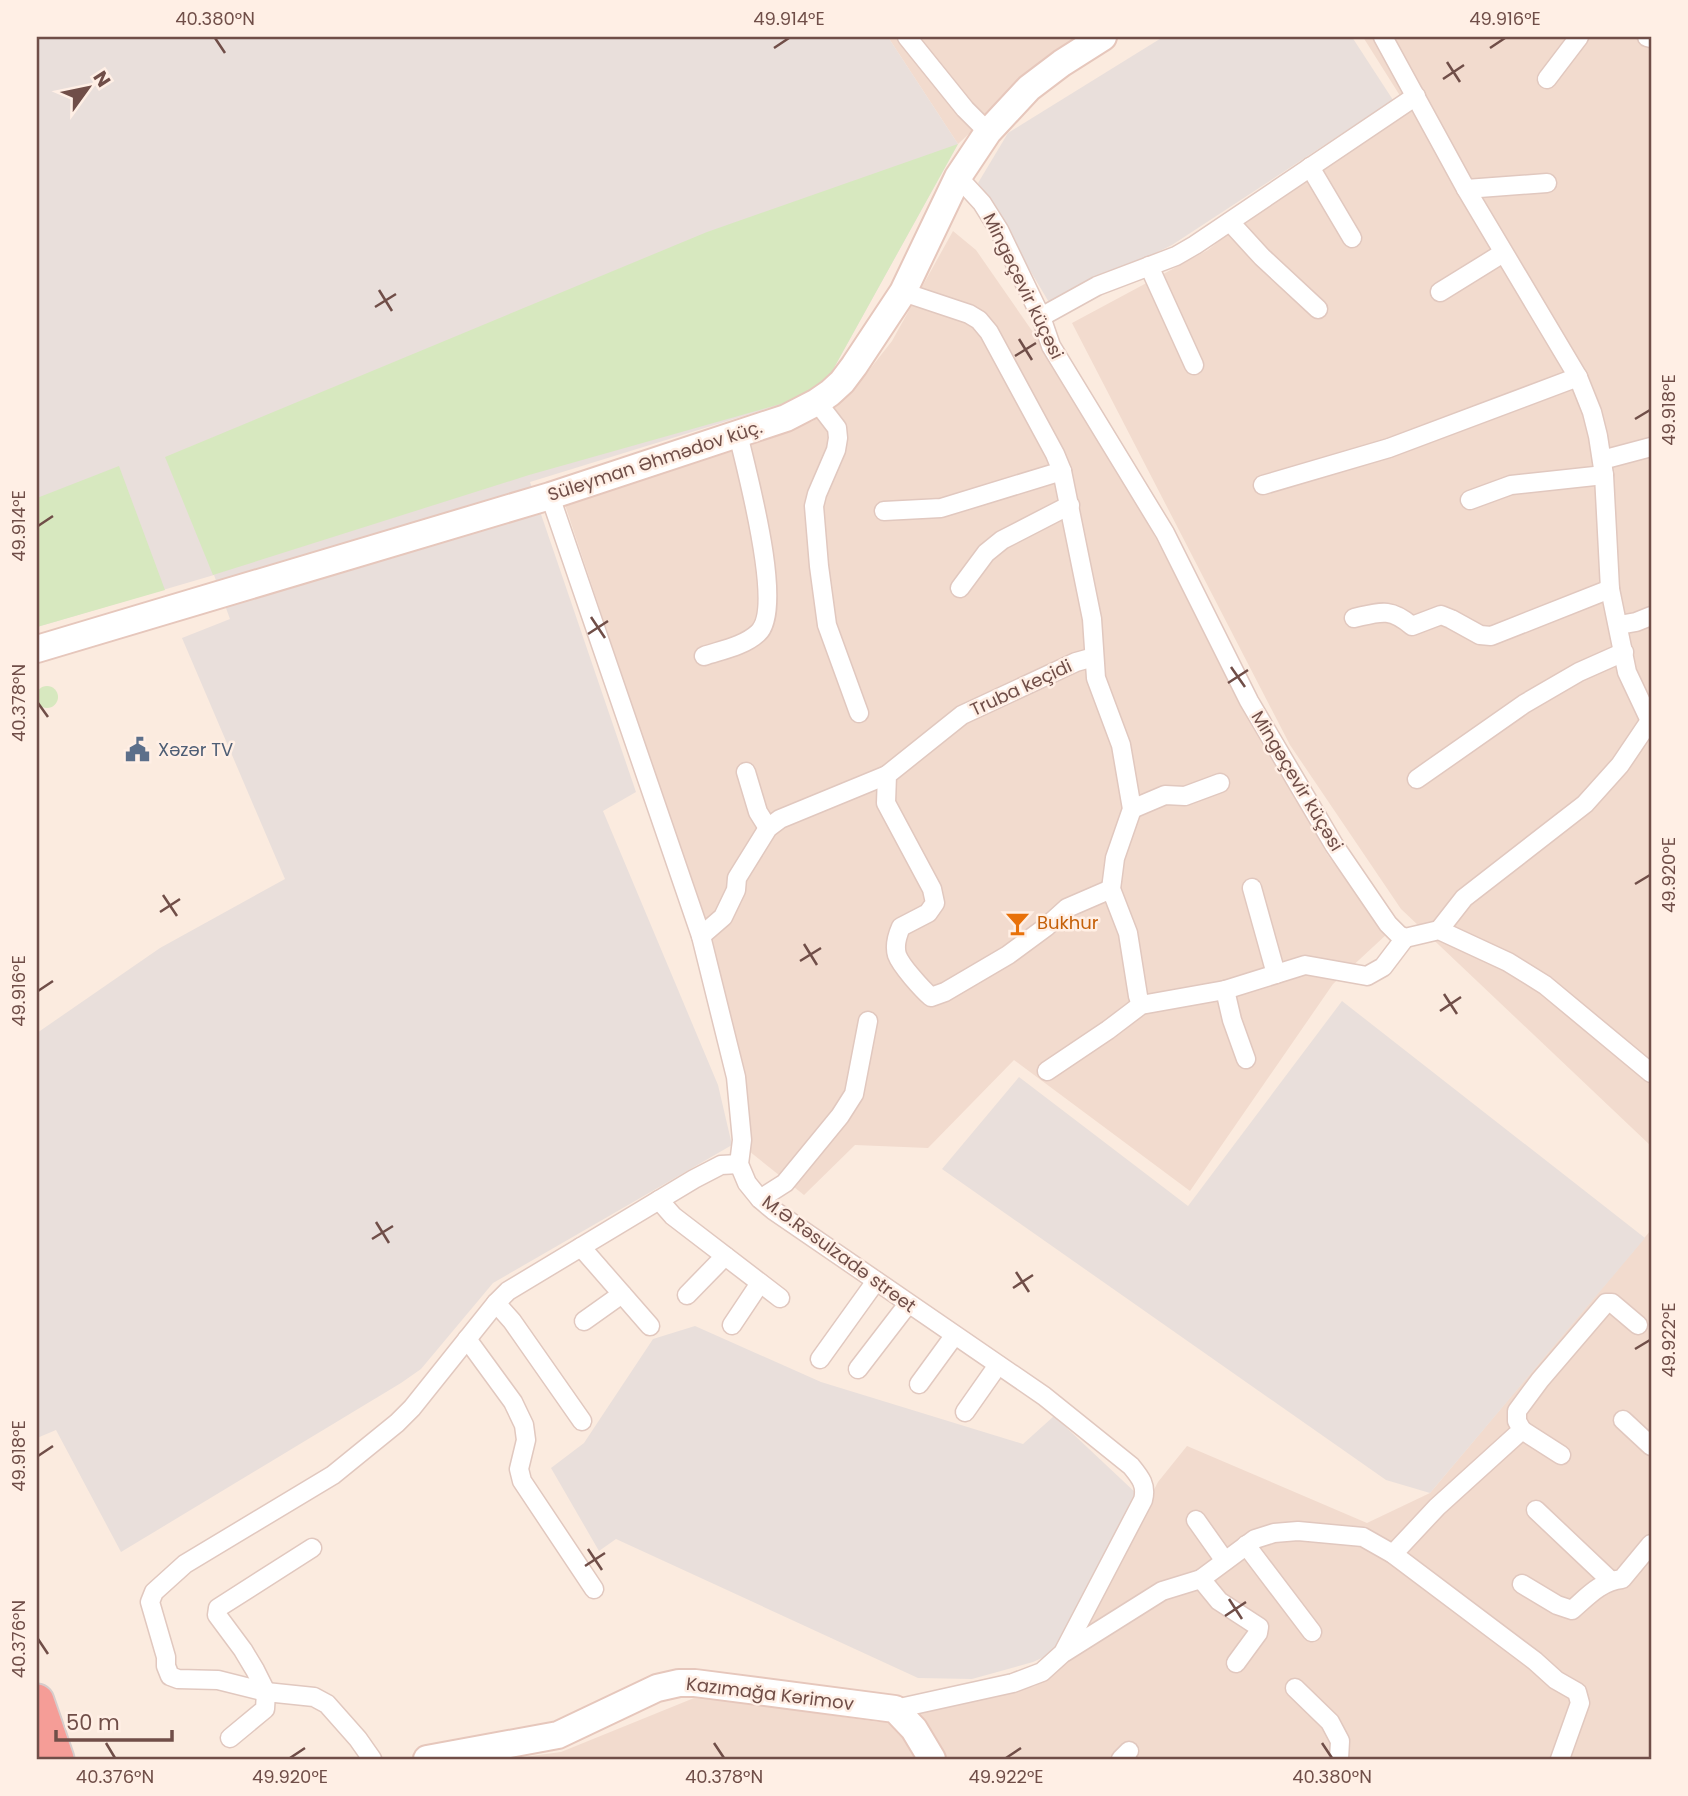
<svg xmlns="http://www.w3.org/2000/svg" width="1688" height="1796" font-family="Poppins,sans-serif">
  <rect width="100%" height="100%" fill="#fbebdf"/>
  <g fill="#f2dbce">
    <path d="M888 37H1087L1038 69 958 144Z"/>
    <path d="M1363 37H1651V1146L1401 909 1290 745 1072 323 1208 250 1310 167 1409 110Z"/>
    <path d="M953 231 976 250 1037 338 1141 510 1214 650 1327 854 1387 934 1333 984 1190 1191 1014 1060 928 1148 855 1145 804 1195 749 1151 745 1071 690 879 565 505 813 421 855 388 892 341Z"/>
    <path d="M1651 1230V1759H509L561 1752 699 1696 878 1722 1035 1686 1084 1647 1080 1632 1158 1482 1187 1446 1367 1523 1430 1493Z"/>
  </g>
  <g fill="#e9dfdb">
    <path d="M37 37H888L958 144 830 375 802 398 530 482 636 792 603 811 718 1085 732 1145 493 1283 421 1369 401 1383 121 1552 56 1430 37 1438V1033L160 948 285 879 182 638 230 619 214 575 37 627Z"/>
    <path d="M1163 37H1352L1393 100 1172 245 1050 304 978 183 1008 133Z"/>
    <path d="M1342 1001 1645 1238 1430 1493 1386 1480 942 1169 1019 1077 1188 1206Z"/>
    <path d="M695 1326 821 1382 1023 1444 1054 1416 1138 1495 1055 1652 1033 1662 972 1679 918 1678 616 1539 599 1551 551 1468 584 1443 653 1339Z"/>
  </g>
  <g fill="#d7e8bf">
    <path d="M958 144 830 375 802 398 529 475 213 575 165 457 707 232Z"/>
    <path d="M119 466 165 590 37 627V498Z"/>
    <circle cx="47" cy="697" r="11"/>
  </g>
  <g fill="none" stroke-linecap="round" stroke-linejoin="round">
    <defs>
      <g id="street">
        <path d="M907 37 965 109 988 132"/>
        <path d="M1383 37 1466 189 1578 377 1592 412 1598 436 1604 475 1610 589 1627 672 1651 723"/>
        <path d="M1647 37 1651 38"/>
        <path d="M1547 79 1579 37"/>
        <path d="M1310 167 1352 238"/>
        <path d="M958 177 982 203 999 230 1041 317 1051 346 1165 533 1249 701 1334 845 1388 924 1399 935 1405 938 1439 930 1508 962 1545 985 1651 1073"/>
        <path d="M1466 189 1547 183"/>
        <path d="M1230 222 1262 257 1318 309"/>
        <path d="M1149 266 1194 365"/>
        <path d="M903 292 969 314 979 320 989 332 1055 454 1062 471 1092 619 1096 678 1121 745 1132 809 1115 858 1111 889 1128 933 1138 996 1141 1005"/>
        <path d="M1440 292 1503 253"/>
        <path d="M1041 317 1097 286 1176 256 1195 245 1416 96"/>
        <path d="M817 402 837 428 838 438 836 450 817 494 814 506 819 566 827 625 859 713"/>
        <path d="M1602 460 1651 447"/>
        <path d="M1263 485 1389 448 1578 377"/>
        <path d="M550 496 701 936 736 1077 742 1140 739 1164 747 1183 760 1199 773 1210 1044 1396 1131 1466C1140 1477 1147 1485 1143 1500L1063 1653 1042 1672 1013 1683 895 1709"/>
        <path d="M1470 500 1511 485 1604 475"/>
        <path d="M884 511 941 508 1062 471"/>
        <path d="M960 588 986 553 1002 540 1070 505"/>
        <path d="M1354 618C1380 612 1390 607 1412 626L1441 615 1451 619 1480 635 1491 636 1610 589"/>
        <path d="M1619 625 1636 622 1651 616"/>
        <path d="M704 656C722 650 744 646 758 633 785 609 746 469 738 434"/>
        <path d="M1094 657 1076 662 962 715 887 775 886 803 932 889 935 903 928 913 901 927C897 936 894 945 897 955 901 966 922 989 931 997L945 992 1008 955 1046 927 1067 908 1111 889"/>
        <path d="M746 772 758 812 768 828"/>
        <path d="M1417 779 1524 704 1579 672 1624 652"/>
        <path d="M1132 809 1165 795 1185 796 1220 783"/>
        <path d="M1252 888 1276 974"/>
        <path d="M1439 930 1464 898 1585 804 1620 765 1649 722"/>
        <path d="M701 936 723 917 736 890 737 878 768 828 780 819 887 775"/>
        <path d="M1225 990 1232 1020 1246 1059"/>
        <path d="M1047 1071 1108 1030 1141 1005 1225 990 1305 965 1367 976 1383 967 1405 938"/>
        <path d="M760 1199 785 1183 840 1116 854 1094 868 1021"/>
        <path d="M659 1200 673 1216 780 1298"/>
        <path d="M581 1247 650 1326"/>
        <path d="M687 1295 725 1256"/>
        <path d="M496 1303 512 1321 582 1421"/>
        <path d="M584 1321 622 1294"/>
        <path d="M732 1325 760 1283"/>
        <path d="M467 1339 513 1402 524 1425 526 1440 519 1469 522 1481 594 1589"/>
        <path d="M820 1359 876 1281"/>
        <path d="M858 1369 908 1304"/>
        <path d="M919 1384 954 1336"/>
        <path d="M965 1412 998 1365"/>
        <path d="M1623 1420 1651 1446"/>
        <path d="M1522 1430 1561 1455"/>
        <path d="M1536 1510 1610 1580"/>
        <path d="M1196 1520 1225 1561"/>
        <path d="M1246 1545 1312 1632"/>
        <path d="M1393 1554 1437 1507 1522 1430 1517 1421V1411L1540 1380 1606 1303H1612L1638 1325"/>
        <path d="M1201 1579 1219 1601 1259 1627 1258 1633 1236 1663"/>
        <path d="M1522 1584 1557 1605 1572 1610C1587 1597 1601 1581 1622 1579L1651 1544"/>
        <path d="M1065 1652 1162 1591 1201 1579 1255 1539 1274 1533 1298 1531 1363 1537 1393 1554 1535 1661 1556 1680 1577 1692 1580 1703 1560 1759"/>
        <path d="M1295 1688 1330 1722 1340 1741 1339 1759"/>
        <path d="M230 1738 265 1709 266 1692 255 1670 243 1650 217 1615 218 1608 312 1548"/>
        <path d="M372 1759 358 1739 327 1704 314 1697 266 1692 218 1680 178 1679 170 1676 166 1666V1657L150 1602 154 1592 185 1564 333 1475 397 1423 412 1408 496 1303 508 1291 694 1179 721 1165 739 1164"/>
        <path d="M1121 1759 1129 1751"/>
      </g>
      <g id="secondary">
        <path d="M37 649 550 496 786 418 817 402 830 393 842 382 854 366 903 292 958 177 988 132 1029 88 1062 63 1103 37"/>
        <path d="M427 1759 558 1735 657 1688 679 1683H695L895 1709 914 1729 932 1759"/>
      </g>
      <path id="highway" d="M37 1701 57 1759"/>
    </defs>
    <use href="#street" stroke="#e1c8bf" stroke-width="21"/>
    <use href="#secondary" stroke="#e6c7bc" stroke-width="30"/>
    <use href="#highway" stroke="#d7cdcc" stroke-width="37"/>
    <use href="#street" stroke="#fff" stroke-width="18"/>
    <use href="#secondary" stroke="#fff" stroke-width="26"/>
    <use href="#highway" stroke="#f59d97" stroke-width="33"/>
  </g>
  <path fill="none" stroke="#704e48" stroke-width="2.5" d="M215 38 225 53M774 48 789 38M1490 48 1505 38M1447 62 1460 82M1443 79 1464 65M379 290 392 311M375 307 396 294M1019 339 1032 360M1015 356 1036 343M1635 419 1650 410M38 526 53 516M591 617 605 638M588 634 608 621M1231 667 1245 687M1228 683 1248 670M38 703 48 717M1635 884 1650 875M163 895 177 916M160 912 180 899M804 944 817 965M800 961 821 948M38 991 53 981M1444 994 1457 1014M1440 1011 1461 997M376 1222 389 1243M372 1239 393 1226M1016 1272 1029 1292M1013 1288 1033 1275M1635 1349 1650 1340M38 1456 53 1446M588 1549 602 1570M585 1566 605 1553M1229 1599 1242 1619M1225 1616 1246 1602M38 1639 48 1654M106 1743 115 1758M714 1743 724 1758M1322 1743 1332 1758M290 1758 305 1748M1006 1758 1021 1748"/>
  <defs>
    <symbol id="civic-bare" viewBox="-9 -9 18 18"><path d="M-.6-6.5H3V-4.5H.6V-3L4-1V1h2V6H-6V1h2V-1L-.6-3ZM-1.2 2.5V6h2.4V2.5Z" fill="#5c6f8a" stroke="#ffefe5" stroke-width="2.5" paint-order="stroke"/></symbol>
    <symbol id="bar-bare" viewBox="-9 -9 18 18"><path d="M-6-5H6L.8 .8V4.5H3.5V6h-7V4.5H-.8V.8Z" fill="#e8710a" stroke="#ffefe5" stroke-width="2.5" paint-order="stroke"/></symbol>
  </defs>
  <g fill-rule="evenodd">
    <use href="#civic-bare" x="120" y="732" width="35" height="35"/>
    <use href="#bar-bare" x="1000" y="906" width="35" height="35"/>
  </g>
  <g text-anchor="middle" stroke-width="5" stroke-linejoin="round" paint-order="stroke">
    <g font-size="18" fill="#704e48" stroke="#ffefe5">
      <text transform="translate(1023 286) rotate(64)" y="6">Mingəçevir küçəsi</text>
      <text transform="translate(655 461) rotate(-18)" y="6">Süleyman Əhmədov küç.</text>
      <text transform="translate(1021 688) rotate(-25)" y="6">Truba keçidi</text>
      <text transform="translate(1297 781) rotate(59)" y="6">Mingəçevir küçəsi</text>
      <text transform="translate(839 1254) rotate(36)" y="6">M.Ə.Rəsulzadə street</text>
      <text transform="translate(770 1694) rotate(7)" y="6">Kazımağa Kərimov</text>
    </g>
    <g font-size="18" fill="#4e5e75" stroke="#ffefe5" text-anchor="start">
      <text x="158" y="756">Xəzər TV</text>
    </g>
    <g font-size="18" fill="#c56008" stroke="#ffefe5" text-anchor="start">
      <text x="1037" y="929">Bukhur</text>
    </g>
  </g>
  <rect width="1688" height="1796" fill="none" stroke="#ffefe5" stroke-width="77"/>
  <g transform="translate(88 88) rotate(57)" stroke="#ffefe5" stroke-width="5" paint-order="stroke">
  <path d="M0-5L12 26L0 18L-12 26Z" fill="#704e48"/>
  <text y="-10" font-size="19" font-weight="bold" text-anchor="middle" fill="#704e48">N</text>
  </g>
  <path d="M56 1730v10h116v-10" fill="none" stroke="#704e48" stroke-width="3.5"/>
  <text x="66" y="1730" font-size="21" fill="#704e48" stroke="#ffefe5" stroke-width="5" paint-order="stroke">50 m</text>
  <rect x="38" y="38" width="1612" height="1720" fill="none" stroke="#704e48" stroke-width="2.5"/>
  <g font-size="18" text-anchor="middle" fill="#704e48">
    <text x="215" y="25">40.380°N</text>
    <text x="789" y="25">49.914°E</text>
    <text x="1505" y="25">49.916°E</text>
    <text transform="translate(1669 410) rotate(-90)" y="6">49.918°E</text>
    <text transform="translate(19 526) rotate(-90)" y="6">49.914°E</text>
    <text transform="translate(19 703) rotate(-90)" y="6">40.378°N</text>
    <text transform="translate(1669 875) rotate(-90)" y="6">49.920°E</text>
    <text transform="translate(19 991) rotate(-90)" y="6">49.916°E</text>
    <text transform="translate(1669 1340) rotate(-90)" y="6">49.922°E</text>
    <text transform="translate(19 1456) rotate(-90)" y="6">49.918°E</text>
    <text transform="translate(19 1639) rotate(-90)" y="6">40.376°N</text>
    <text x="115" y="1783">40.376°N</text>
    <text x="290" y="1783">49.920°E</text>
    <text x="724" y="1783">40.378°N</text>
    <text x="1006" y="1783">49.922°E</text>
    <text x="1332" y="1783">40.380°N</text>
  </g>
</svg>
